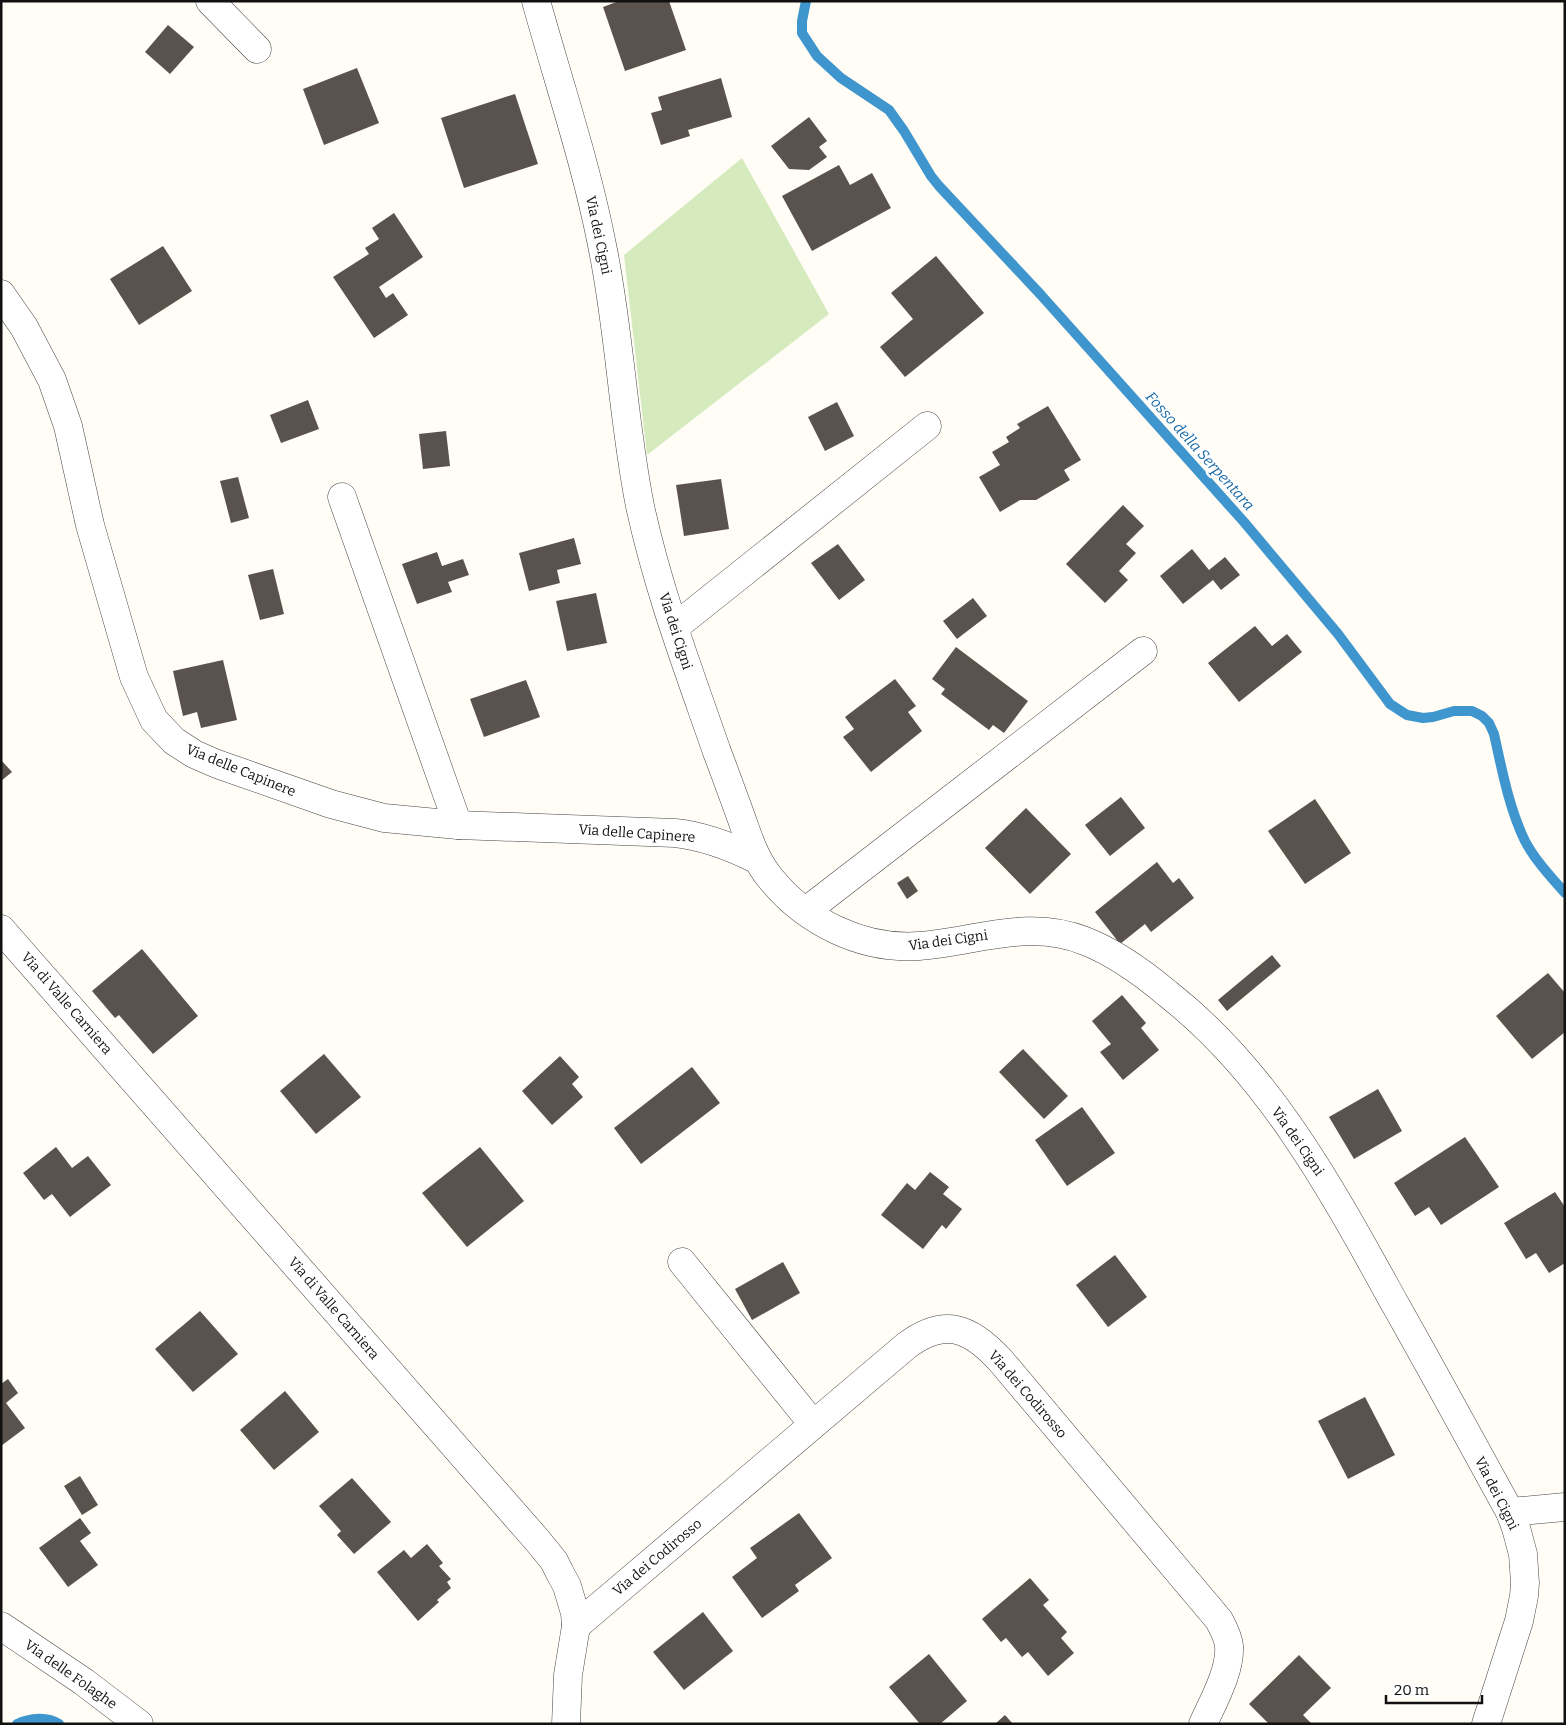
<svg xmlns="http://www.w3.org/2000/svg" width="1566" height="1725" font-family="Bitter,serif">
  <rect width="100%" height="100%" fill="#fffdf5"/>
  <path fill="#d5ebbd" d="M742 158 829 314 647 455 624 255Z"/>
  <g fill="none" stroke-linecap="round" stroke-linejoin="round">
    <g stroke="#3f96cf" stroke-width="10">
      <path d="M806 1 802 21V33L817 56 841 78 889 110 904 131 931 176 939 186 1041 295 1244 522 1338 634 1390 704 1407 715 1423 718 1433 717 1454 711H1472L1482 716 1489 723 1494 734C1502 770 1509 808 1525 841 1535 860 1551 877 1565 893"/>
      <path d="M17 1724C30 1718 47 1716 59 1724"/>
    </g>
  </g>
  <g fill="#5a524d">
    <path d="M619 1H669L686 50 625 71 603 7Z"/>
    <path d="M168 25 194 47 170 74 145 52Z"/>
    <path d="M357 68 379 123 324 145 303 89Z"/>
    <path d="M721 78 732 117 688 130 690 136 661 145 651 113 662 110 658 97Z"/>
    <path d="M515 94 538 164 464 188 441 118Z"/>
    <path d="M809 117 827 141 819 147 827 157 809 170 789 169 771 146Z"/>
    <path d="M839 165 850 185 872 173 891 208 812 251 782 196Z"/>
    <path d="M394 213 423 257 379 287 386 298 393 293 408 315 374 338 333 277 369 254 365 248 379 239 372 228Z"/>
    <path d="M163 246 192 291 139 325 110 279Z"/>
    <path d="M936 256 984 313 905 377 880 347 913 319 891 293Z"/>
    <path d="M308 400 319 429 281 443 270 415Z"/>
    <path d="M837 402 854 436 825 451 808 417Z"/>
    <path d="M1048 406 1081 460 1064 470 1070 480 1036 500H1020L1000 512 979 477 1000 465 992 452 1009 442 1006 437 1020 428 1017 424Z"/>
    <path d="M446 431 450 466 423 469 419 434Z"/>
    <path d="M238 477 249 518 231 523 220 481Z"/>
    <path d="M721 479 729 529 684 536 676 485Z"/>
    <path d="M1123 505 1144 526 1126 544 1136 553 1119 571 1128 580 1105 603 1066 564Z"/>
    <path d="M574 538 581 564 557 570 560 583 529 591 519 553Z"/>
    <path d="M838 544 865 580 839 600 811 563Z"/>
    <path d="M1192 549 1209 570 1225 557 1240 575 1221 590 1213 580 1183 604 1160 576Z"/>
    <path d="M437 552 442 566 463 559 469 575 448 582 452 592 417 604 402 564Z"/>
    <path d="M273 569 284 614 260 620 248 575Z"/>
    <path d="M596 593 607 643 567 651 556 601Z"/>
    <path d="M973 598 987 616 957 639 943 621Z"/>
    <path d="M1255 626 1272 646 1287 634 1302 652 1239 702 1208 663Z"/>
    <path d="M956 647 1028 701 1004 733 993 725 989 730 941 694 945 689 932 679Z"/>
    <path d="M223 660 237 720 201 728 197 712 183 716 173 671Z"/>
    <path d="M895 679 916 706 908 712 922 731 871 772 843 737 854 729 845 717Z"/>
    <path d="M526 680 540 717 484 737 470 699Z"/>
    <path d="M1 760 12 772 1 781Z"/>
    <path d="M1121 797 1145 828 1110 856 1085 825Z"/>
    <path d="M1315 799 1351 853 1305 884 1268 831Z"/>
    <path d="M1026 808 1071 854 1030 894 985 848Z"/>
    <path d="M1157 862 1173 883 1179 878 1194 898 1151 932 1145 924 1120 944 1095 912Z"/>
    <path d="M908 876 918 891 907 899 897 883Z"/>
    <path d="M142 949 198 1016 153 1054 119 1015 115 1018 92 991Z"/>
    <path d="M1272 955 1281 966 1227 1011 1218 1000Z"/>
    <path d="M1548 973 1565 993V1032L1532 1059 1496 1016Z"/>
    <path d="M1122 995 1146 1023 1141 1028 1159 1050 1123 1080 1100 1052 1111 1044 1092 1021Z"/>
    <path d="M1023 1049 1068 1096 1044 1119 999 1072Z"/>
    <path d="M324 1054 361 1097 316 1134 280 1091Z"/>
    <path d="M560 1056 579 1077 572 1084 583 1097 552 1125 522 1091Z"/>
    <path d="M692 1067 720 1103 641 1164 614 1128Z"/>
    <path d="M1378 1089 1402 1131 1354 1159 1329 1117Z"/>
    <path d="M1082 1107 1115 1153 1067 1186 1035 1140Z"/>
    <path d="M1465 1137 1499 1187 1441 1225 1429 1207 1415 1216 1394 1183Z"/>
    <path d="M56 1147 72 1168 88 1156 111 1185 70 1217 52 1194 44 1200 23 1173Z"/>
    <path d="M480 1147 524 1201 467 1247 422 1193Z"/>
    <path d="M930 1172 949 1187 943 1194 962 1209 946 1229 942 1225 923 1249 881 1215 907 1183 915 1190Z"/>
    <path d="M1555 1192 1565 1207V1263L1549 1273 1536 1253 1526 1259 1504 1223Z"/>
    <path d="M1115 1255 1147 1297 1108 1327 1076 1285Z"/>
    <path d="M783 1262 800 1293 752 1320 735 1289Z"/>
    <path d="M200 1311 238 1354 193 1392 155 1349Z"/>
    <path d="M8 1379 18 1393 6 1403 25 1428 1 1446V1384Z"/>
    <path d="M285 1391 319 1432 274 1470 240 1430Z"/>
    <path d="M1365 1397 1395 1455 1348 1479 1318 1421Z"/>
    <path d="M80 1476 98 1505 82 1515 64 1486Z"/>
    <path d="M352 1478 391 1522 354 1554 337 1535 341 1531 319 1506Z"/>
    <path d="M799 1513 832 1558 795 1585 799 1591 762 1618 732 1577 757 1558 750 1548Z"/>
    <path d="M80 1518 91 1533 80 1541 98 1565 68 1587 39 1548Z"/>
    <path d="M427 1544 443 1563 439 1566 451 1579 447 1582 451 1588 437 1600 439 1602 418 1621 377 1572 404 1550 411 1558Z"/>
    <path d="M1030 1578 1049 1600 1043 1605 1067 1632 1061 1638 1074 1653 1048 1676 1028 1652 1022 1657 1006 1638 1001 1642 982 1619Z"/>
    <path d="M703 1612 733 1651 684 1690 653 1652Z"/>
    <path d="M929 1654 967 1701 940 1724H920L889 1687Z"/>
    <path d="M1299 1655 1331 1688 1303 1715 1312 1724H1269L1249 1704Z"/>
    <path d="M1005 1715 1013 1724H995Z"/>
  </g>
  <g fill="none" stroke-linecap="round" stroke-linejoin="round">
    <defs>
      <g id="minor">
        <path d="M210 1 257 49"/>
        <path d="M536 1C559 84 587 166 603 250 620 335 623 421 640 506 658 590 689 671 717 752 725 773 733 795 741 817 749 839 755 860 771 879 806 922 862 950 919 946 975 942 1030 918 1085 941 1116 953 1143 973 1168 994 1271 1075 1333 1192 1395 1304 1434 1373 1472 1443 1510 1512L1516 1528 1523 1554 1525 1583 1524 1596 1519 1621 1486 1724"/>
        <path d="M1 294 24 327 52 380 68 426 90 525 134 677 154 720 174 741 194 754 217 764 331 804 384 818 458 825 675 833C703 836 730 846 756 859"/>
        <path d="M342 497 458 825"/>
        <path d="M675 627 927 426"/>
        <path d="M806 911 1143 651"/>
        <path d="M1 929 537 1540 554 1561 560 1573 567 1586 575 1613 576 1626 568 1675 566 1724"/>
        <path d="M682 1262 813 1424"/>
        <path d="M1510 1512 1565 1507"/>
        <path d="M1 1626 84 1682 139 1724"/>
        <path d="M576 1626 906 1346C944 1317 970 1327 1001 1361L1219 1620C1223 1628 1228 1636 1229 1646 1231 1670 1213 1702 1203 1724"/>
      </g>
    </defs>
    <use href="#minor" stroke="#444" stroke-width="29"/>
    <use href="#minor" stroke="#fff" stroke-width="28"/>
  </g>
  <g text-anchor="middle" stroke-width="5" stroke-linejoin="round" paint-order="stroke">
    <g font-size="14" fill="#111" stroke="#fff">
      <text transform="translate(599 235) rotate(78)" y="5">Via dei Cigni</text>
      <text transform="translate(676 631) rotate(72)" y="5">Via dei Cigni</text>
      <text transform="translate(241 770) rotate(22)" y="5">Via delle Capinere</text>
      <text transform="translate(637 833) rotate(4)" y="5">Via delle Capinere</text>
      <text transform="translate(948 940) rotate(-8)" y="5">Via dei Cigni</text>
      <text transform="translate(67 1003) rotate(49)" y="5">Via di Valle Carniera</text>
      <text transform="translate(1298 1141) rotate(55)" y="5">Via dei Cigni</text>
      <text transform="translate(334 1308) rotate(49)" y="5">Via di Valle Carniera</text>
      <text transform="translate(1028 1394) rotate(49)" y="5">Via dei Codirosso</text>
      <text transform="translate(1497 1493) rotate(63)" y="5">Via dei Cigni</text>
      <text transform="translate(657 1557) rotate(-40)" y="5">Via dei Codirosso</text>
      <text transform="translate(71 1674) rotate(35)" y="5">Via delle Folaghe</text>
    </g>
    <g font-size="15" font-style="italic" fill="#1768a6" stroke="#fff">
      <text transform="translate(1200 451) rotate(48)" y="5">Fosso della Serpentara</text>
    </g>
  </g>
  <rect width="1566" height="1725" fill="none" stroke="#111111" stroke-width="5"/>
  <path d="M1386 1695v8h96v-8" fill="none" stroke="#111111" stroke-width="2.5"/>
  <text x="1394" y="1695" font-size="15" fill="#111111" stroke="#ffffff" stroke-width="4" paint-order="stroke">20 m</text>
</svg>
